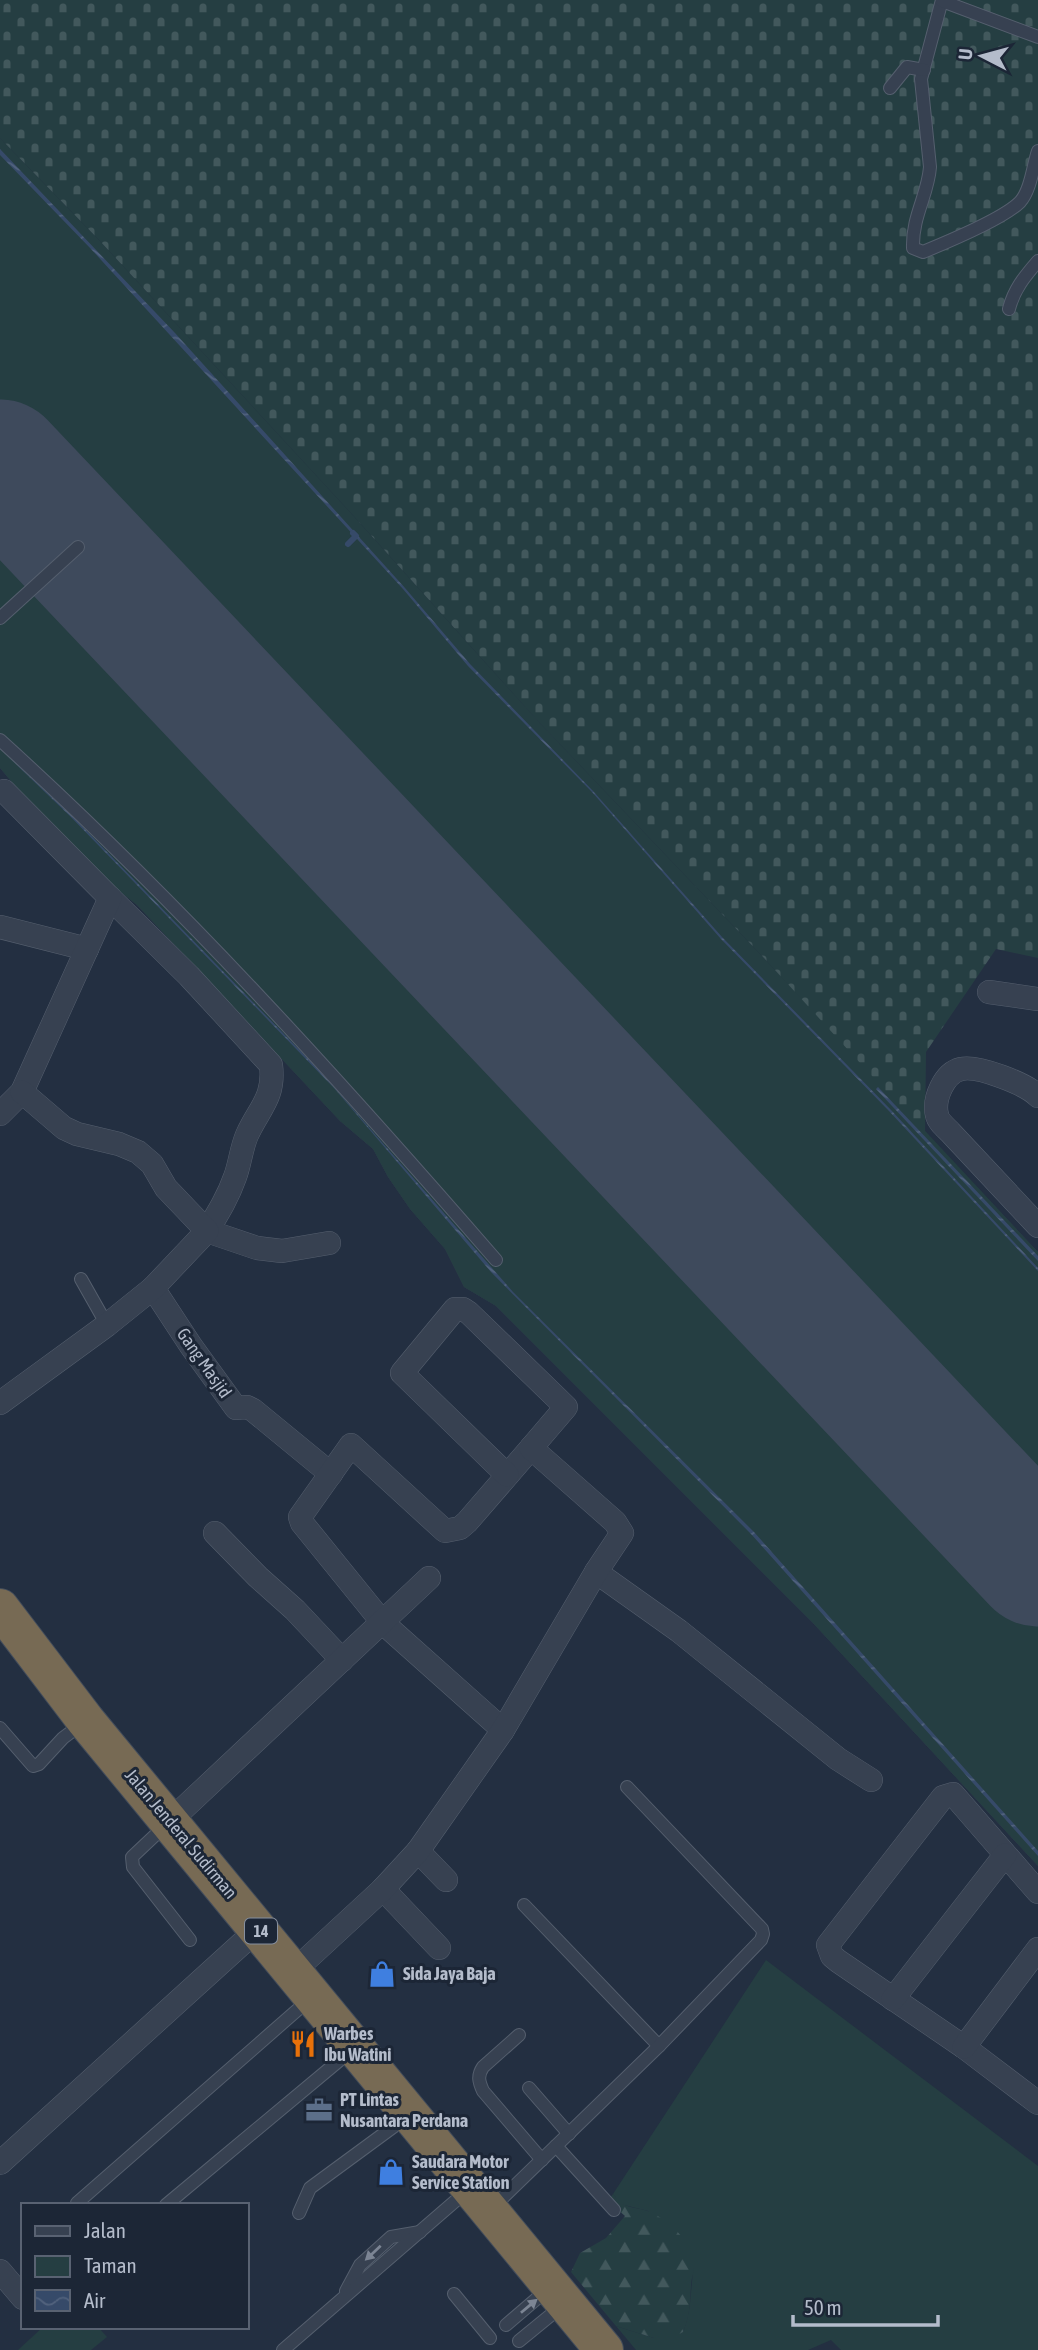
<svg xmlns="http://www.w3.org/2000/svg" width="1038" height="2350" font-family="'Asap Condensed',sans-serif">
  <defs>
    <pattern id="forest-firs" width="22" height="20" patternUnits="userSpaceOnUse" patternTransform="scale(1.75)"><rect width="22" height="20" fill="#253e42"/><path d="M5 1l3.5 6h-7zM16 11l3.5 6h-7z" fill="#42585c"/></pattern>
    <pattern id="cemetery-stones" width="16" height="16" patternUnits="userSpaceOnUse" patternTransform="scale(1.75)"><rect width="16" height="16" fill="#253e42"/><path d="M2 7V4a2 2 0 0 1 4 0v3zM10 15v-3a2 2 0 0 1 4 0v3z" fill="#42585c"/></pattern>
    <pattern id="water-waves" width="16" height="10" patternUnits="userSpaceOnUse" patternTransform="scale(1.75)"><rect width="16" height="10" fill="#364a69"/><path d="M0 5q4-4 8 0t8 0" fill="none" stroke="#51627d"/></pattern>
  </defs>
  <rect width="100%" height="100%" fill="#232f41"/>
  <path fill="#313c4e" d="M0 138 289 449 537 720 1038 1252V1866L812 1622 496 1306 464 1287 445 1249 410 1209 388 1177 373 1149 340 1121 137 905 70 852 0 768Z"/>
  <g fill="#253e42">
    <path d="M0 138 99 240 351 513 537 720 764 958 1038 1252V1497L0 400Z"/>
    <path d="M0 529 1038 1625V1866L812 1622 496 1306 464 1287 445 1249 410 1209 388 1177 373 1149 340 1121 137 905 70 852 0 768Z"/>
    <path d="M766 1960 1038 2166V2350H841L831 2340 808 2350H636L616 2326 654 2338 683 2332C692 2310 690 2289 694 2266L648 2211 620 2204 613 2194Z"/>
    <path d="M43 2327H98L107 2337 91 2350H18Z"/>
  </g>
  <path fill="url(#forest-firs)" d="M613 2194C625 2211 633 2205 650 2212 669 2220 692 2242 694 2264 695 2271 691 2278 691 2285 690 2302 690 2316 683 2332L672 2338H654L616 2326 571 2272 580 2253 606 2238 625 2216 608 2201Z"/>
  <path fill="url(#cemetery-stones)" d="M0 0H1038V958L996 949 926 1052 925 1134 764 958 537 720 351 513 99 240 0 138Z"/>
  <g fill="url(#water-waves)">
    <path d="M0 149 175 333 405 588 470 664 593 791 722 937 891 1110 1038 1268V1271L889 1111 721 939 592 792 468 666 403 589 91 249 0 155Z"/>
    <path d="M0 749 69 813 74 812 79 823 318 1069 513 1292 754 1532 1038 1851V1856L752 1535 491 1272 334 1088 70 816Z"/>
    <path d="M878 1087 1038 1256V1261L876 1089Z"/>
  </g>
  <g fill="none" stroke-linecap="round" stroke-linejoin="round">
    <path stroke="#364a69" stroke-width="6" d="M348 544 356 536 353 533"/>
    <path stroke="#3e4a5c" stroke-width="131" d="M0 465 1038 1561"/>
    <defs>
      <g id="lane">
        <path d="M942 0 921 79 930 167C928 195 912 216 913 248L923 252C945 243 1004 218 1020 202 1031 190 1033 165 1038 151"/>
        <path d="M942 1 1038 37"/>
        <path d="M890 88 907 67 924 70"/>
        <path d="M1009 309C1014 289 1025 276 1038 261"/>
        <path d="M0 618 78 547"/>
        <path d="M0 740C178 901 339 1079 496 1260"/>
        <path d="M81 1279 107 1325"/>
        <path d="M0 1728 33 1766 39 1764 63 1738 83 1723"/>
        <path d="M167 1824 132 1857 133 1867 190 1940"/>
        <path d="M524 1905 659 2046"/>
        <path d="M519 2035 483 2067C477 2076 479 2082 483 2091L542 2160"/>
        <path d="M529 2088 569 2134"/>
        <path d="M556 2146 614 2210"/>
        <path d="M77 2203 311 1998"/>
        <path d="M166 2205 353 2049"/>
        <path d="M492 2208 659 2046 761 1940 763 1934 762 1929 627 1787"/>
        <path d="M299 2213 310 2188 408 2116"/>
        <path d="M346 2291 360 2265 391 2237 420 2232"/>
        <path d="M454 2294 490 2338"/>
        <path d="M506 2325 548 2289"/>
        <path d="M519 2341 563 2305"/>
        <path d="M283 2350 468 2190"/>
      </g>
      <g id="street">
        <path d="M110 898 189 976 271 1065C275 1098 259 1108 247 1135 241 1149 240 1164 235 1177 228 1197 218 1213 207 1231L257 1248 282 1251 329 1243"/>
        <path d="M0 927 87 949"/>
        <path d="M989 992 1038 999"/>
        <path d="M1038 1096C1026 1084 978 1065 961 1069 944 1073 933 1099 937 1115 938 1121 945 1127 950 1132L1038 1226"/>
        <path d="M0 1114 22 1092 110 898 4 791"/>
        <path d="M153 1288 191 1346 236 1408 247 1407 253 1410 331 1474"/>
        <path d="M0 1403 107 1325 153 1288 207 1231 166 1188 152 1164 138 1152 119 1144 77 1134 64 1128 22 1092"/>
        <path d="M215 1533 258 1577 295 1610 342 1660"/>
        <path d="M596 1572 679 1631 838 1759 871 1780"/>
        <path d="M503 1730 383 1623 302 1523 300 1517 351 1445 445 1531 460 1528 467 1522 531 1448"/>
        <path d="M170 1821 429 1578"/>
        <path d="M418 1851 446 1880"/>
        <path d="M383 1889 439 1948"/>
        <path d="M1038 1892 953 1794 943 1797 828 1945 832 1956 838 1961 964 2047 1038 2103"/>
        <path d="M294 1971 383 1889 418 1851 503 1730 596 1572 622 1533 615 1522 531 1448 566 1407 469 1313 463 1309H455L402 1373 507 1475"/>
        <path d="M893 1999 1005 1855"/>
        <path d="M964 2047 1038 1949"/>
        <path d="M0 2163 259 1928"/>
        <path d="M0 2271 23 2298"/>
      </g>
      <path id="highway" d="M0 1608 86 1721 604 2350"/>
    </defs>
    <use href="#lane" stroke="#555f6e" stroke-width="14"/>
    <use href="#street" stroke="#555f6e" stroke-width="24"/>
    <use href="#highway" stroke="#424c5b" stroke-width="40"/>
    <use href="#lane" stroke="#374151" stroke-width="12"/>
    <use href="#street" stroke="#374151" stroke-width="23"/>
    <use href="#highway" stroke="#776a54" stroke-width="38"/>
  </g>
  <defs><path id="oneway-solid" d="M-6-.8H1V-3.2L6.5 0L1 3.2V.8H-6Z" transform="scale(1.75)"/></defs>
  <g fill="#7c8594">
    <use href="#oneway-solid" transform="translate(373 2253) rotate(137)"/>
    <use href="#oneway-solid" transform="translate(529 2306) rotate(-40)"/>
  </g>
  <defs>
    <symbol id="shop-bare" viewBox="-9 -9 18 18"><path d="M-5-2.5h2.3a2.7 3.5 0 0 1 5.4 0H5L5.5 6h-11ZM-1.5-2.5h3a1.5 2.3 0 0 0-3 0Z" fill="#3f7fe0" stroke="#1c2636" stroke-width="2.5" paint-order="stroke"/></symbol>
    <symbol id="restaurant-bare" viewBox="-9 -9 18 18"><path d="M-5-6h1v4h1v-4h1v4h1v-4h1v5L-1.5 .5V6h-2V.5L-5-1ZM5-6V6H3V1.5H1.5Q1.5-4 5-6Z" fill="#e8710a" stroke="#1c2636" stroke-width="2.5" paint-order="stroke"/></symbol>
    <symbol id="office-bare" viewBox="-9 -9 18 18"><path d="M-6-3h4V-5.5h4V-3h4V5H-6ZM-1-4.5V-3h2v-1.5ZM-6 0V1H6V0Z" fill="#5c6f8a" stroke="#1c2636" stroke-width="2.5" paint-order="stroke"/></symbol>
  </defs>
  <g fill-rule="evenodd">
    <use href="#shop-bare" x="363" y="1955" width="38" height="38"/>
    <use href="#restaurant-bare" x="284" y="2025" width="38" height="38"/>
    <use href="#office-bare" x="300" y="2091" width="38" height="38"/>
    <use href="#shop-bare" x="372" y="2153" width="38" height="38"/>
  </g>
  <g text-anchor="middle" stroke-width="6" stroke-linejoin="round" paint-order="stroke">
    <rect fill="#1c2636" stroke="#868f9e" stroke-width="2" x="245" y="1918.5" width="32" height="25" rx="5"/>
    <g font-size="16" font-weight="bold" fill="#b4bccb">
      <text x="261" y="1937">14</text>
    </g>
    <g font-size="18" fill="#b4bccb" stroke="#1c2636">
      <text transform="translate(204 1363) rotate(55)" y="6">Gang Masjid</text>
      <text transform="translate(181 1834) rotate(50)" y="6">Jalan Jenderal Sudirman</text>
    </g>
    <g font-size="18" font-weight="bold" fill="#b4bccb" stroke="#1c2636" text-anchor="start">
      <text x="403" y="1980">Sida Jaya Baja</text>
      <text x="324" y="2040">Warbes<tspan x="324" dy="21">Ibu Watini</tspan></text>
      <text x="340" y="2106">PT Lintas<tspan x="340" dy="21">Nusantara Perdana</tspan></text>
      <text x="412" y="2168">Saudara Motor<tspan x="412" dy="21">Service Station</tspan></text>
    </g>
  </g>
  <rect x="21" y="2203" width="228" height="126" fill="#1c2636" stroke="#596272" stroke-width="2"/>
  <rect x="35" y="2226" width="35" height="10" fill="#374151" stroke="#596272" stroke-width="2"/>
  <text x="84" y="2238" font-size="21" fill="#b4bccb">Jalan</text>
  <rect x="35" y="2256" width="35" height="21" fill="#253e42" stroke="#596272" stroke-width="2"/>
  <text x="84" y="2273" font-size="21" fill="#b4bccb">Taman</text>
  <rect x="35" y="2290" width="35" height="21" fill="url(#water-waves)" stroke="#596272" stroke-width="2"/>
  <text x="84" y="2308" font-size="21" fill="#b4bccb">Air</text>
  <g transform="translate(982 56) rotate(276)" stroke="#1c2636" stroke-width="5" paint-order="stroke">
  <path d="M0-5L12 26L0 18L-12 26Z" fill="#b4bccb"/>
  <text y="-10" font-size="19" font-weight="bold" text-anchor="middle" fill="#b4bccb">U</text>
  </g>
  <path d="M793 2315v10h145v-10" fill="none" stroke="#b4bccb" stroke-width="3.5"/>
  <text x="804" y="2315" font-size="21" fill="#b4bccb" stroke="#1c2636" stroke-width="5" paint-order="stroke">50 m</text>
</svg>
